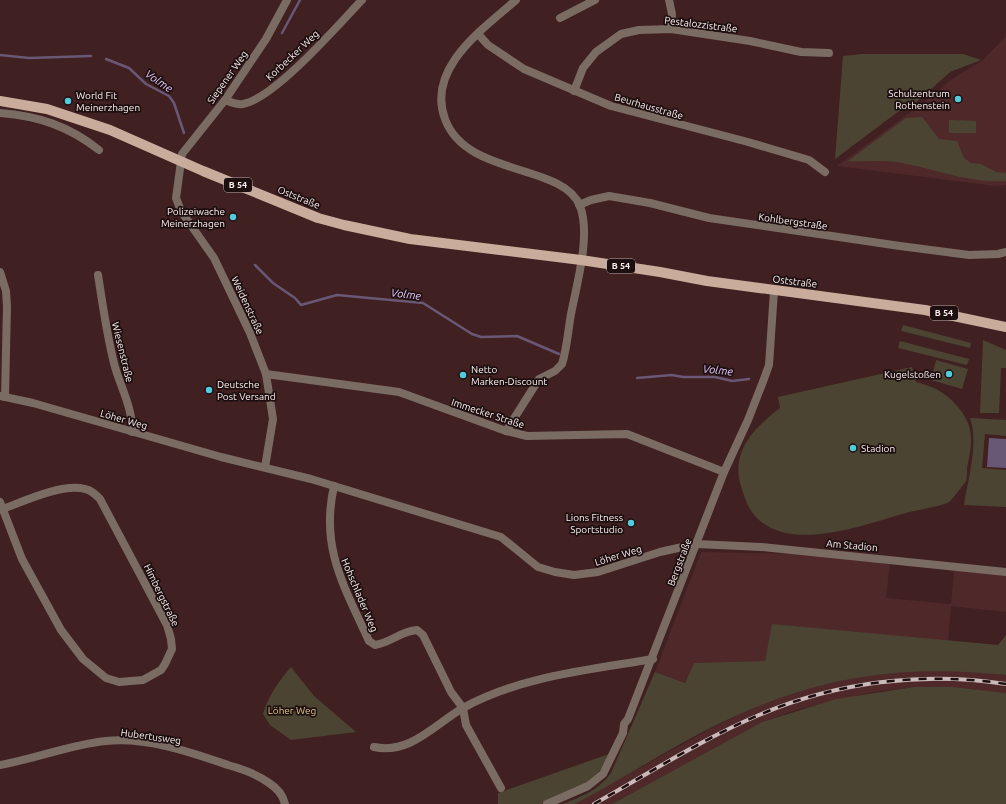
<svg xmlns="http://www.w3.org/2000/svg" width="1006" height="804" font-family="Ubuntu,sans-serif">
  <rect width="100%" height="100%" fill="#402021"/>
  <g fill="#4f282a">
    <path d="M1006 36V185L995 186 837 166 934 95 949 81 983 60Z"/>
    <path d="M701 552 800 554 890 563 886 598 951 604 954 570 1006 576V612L951 606 948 642 773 624 765 661 694 663 685 683 655 672Z"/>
    <path d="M921 670 965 671 1006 675V693L953 687H914L874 692 799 709 762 722 612 804H575L706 731 738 715 770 701 801 690 842 680 875 674Z"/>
  </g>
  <g fill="#4c4432">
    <path d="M862 54H963L981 60 950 72 919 100 899 111 835 159 843 56Z"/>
    <path d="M922 117 939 139 957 141 964 158 971 163 981 164 996 172 1006 173V181C969 184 933 168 897 162 882 160 864 162 848 161L906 118Z"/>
    <path d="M949 120 976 121V133H949Z"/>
    <path d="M903 325 971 343 970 348 901 331Z"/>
    <path d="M983 340 1006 350V368H1001L999 413H980Z"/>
    <path d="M900 341 969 359 967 365 898 348Z"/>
    <path d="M936 360 968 369 962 389 931 380Z"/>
    <path d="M912 367 916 382C923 384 930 386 936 389 950 396 968 415 970 430 973 443 969 456 967 469 967 473 967 478 966 481 964 484 951 501 949 502 943 506 911 511 902 514 861 526 788 553 755 516 747 507 744 496 741 486 730 452 755 427 780 408L778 397Z"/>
    <path d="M970 418 1006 420V436L985 434 982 468 1006 470V507L964 505C968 479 979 442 970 418Z"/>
    <path d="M772 624 998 645 1006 635V675C908 665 831 674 740 714 683 739 630 775 575 804H563C581 797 599 790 611 773L655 672 685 683 694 663 765 661Z"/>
    <path d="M291 667 314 696 356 732 291 740 270 725 263 714C268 696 279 681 291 667Z"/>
    <path d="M914 687H953L1006 693V804H612L762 722 836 699Z"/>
    <path d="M609 754 597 776 586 784 541 804H498V793Z"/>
  </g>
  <path fill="#695875" d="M989 438 1006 439V468L987 467Z"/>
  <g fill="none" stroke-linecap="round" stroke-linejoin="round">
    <g stroke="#695875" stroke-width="2.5">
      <path d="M282 33 300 0"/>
      <path d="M0 55 29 58 91 56"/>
      <path d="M106 59 129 68 146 84 169 96 174 103 184 133"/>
      <path d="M255 265 273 283 295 298 301 305 337 295 423 303 472 334 481 337 517 336 559 354"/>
      <path d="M637 378 672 375 683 377H715L732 381 749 379"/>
    </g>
    <g stroke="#7a6c63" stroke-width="8">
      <path d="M669 0 672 14 671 29"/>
      <path d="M560 18 595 0"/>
      <path d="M478 34 488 45 524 69 611 106 748 142 809 160 825 172"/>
      <path d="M574 91 583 68 596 52 621 34 639 30 671 29 750 41 801 52 829 53"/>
      <path d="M225 100C231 102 236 105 243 104 275 98 338 25 362 0"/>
      <path d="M0 113C38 116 69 126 99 150"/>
      <path d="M579 205 591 200 609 196 650 203 709 218 900 246 969 255 998 254 1006 252"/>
      <path d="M0 272 6 291 7 306 5 397"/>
      <path d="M98 275C103 306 107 337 115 367 121 388 133 409 132 432"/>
      <path d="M266 374 399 392 506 431 527 436 627 434 724 472"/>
      <path d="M0 396 33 403 221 457 311 479 501 537 538 567 555 572 574 575 598 572 660 552 696 544 761 547 1006 572"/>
      <path d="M506 431 539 379 555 371 562 364C567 348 568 331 571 314 577 283 591 235 580 206 563 163 466 177 445 119 426 68 483 29 516 0"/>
      <path d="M265 467 273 419 266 374 250 333 214 258 181 211 176 198 182 154 225 100 266 39 287 0"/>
      <path d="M334 486C320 548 344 586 369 641L375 645C390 643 401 631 417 630L423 635 451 692 463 708 466 725 501 788"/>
      <path d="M0 502 22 559 61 630 83 659 106 678 119 682 143 680 161 670 165 664 172 649 171 639 167 625 100 499C95 494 91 490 85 489 63 483 24 501 3 509"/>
      <path d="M374 747C410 755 435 724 463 708 521 676 589 670 653 659"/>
      <path d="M0 765C34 759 73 744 106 741 147 737 190 752 228 765 242 769 257 774 269 783 277 788 283 795 285 804"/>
      <path d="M547 804 588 786 603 774 623 733 624 724 628 719 724 472 748 420 764 379 769 365 774 291"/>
    </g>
    <path stroke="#c9ac9b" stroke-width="10" d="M0 101 47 109 110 130 203 171 318 218 344 225 410 239 581 260 660 272 707 281 925 310 1006 327"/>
    <defs>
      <path id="rail" d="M594 804C648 774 702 739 759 715 836 682 923 671 1006 684"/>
    </defs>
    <use href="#rail" stroke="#cbbaba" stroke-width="4"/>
    <use href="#rail" stroke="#1d0f0f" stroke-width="2.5" stroke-dasharray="8" stroke-linecap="butt"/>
  </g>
  <g fill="#53cbdc" stroke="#1d0f0f" stroke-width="1.5">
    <circle cx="958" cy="99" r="4"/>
    <circle cx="68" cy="101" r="4"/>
    <circle cx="233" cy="217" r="4"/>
    <circle cx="949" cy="374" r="4"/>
    <circle cx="463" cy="375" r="4"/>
    <circle cx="209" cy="390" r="4"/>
    <circle cx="853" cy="448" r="4"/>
    <circle cx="631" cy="523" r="4"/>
  </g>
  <g text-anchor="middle" stroke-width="3.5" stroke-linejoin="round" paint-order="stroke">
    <g fill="#1d0f0f" stroke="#baacac" stroke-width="1">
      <rect x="224" y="178" width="28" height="14" rx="3"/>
      <rect x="607" y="259" width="28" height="14" rx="3"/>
      <rect x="930" y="306" width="28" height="14" rx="3"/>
    </g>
    <g font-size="9" font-weight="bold" fill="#fdf0f0">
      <text x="238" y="188">B 54</text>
      <text x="621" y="269">B 54</text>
      <text x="944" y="316">B 54</text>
    </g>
    <g font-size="10" fill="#fdf0f0" stroke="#1d0f0f">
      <text transform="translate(701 24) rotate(7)" y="4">Pestalozzistraße</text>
      <text transform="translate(292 55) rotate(-43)" y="4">Korbecker Weg</text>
      <text transform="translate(227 77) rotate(-55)" y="4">Siepener Weg</text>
      <text transform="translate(649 106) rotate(16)" y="4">Beurhausstraße</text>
      <text transform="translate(299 197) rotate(22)" y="4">Oststraße</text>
      <text transform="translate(793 221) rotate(8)" y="4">Kohlbergstraße</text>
      <text transform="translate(795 281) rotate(7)" y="4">Oststraße</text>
      <text transform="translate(248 305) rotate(65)" y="4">Weidenstraße</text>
      <text transform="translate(123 352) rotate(76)" y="4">Wiesenstraße</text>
      <text transform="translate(488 413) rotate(18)" y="4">Immecker Straße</text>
      <text transform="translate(124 419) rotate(16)" y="4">Löher Weg</text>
      <text transform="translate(852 545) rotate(5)" y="4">Am Stadion</text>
      <text transform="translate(618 555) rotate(-17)" y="4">Löher Weg</text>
      <text transform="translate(679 562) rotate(-69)" y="4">Bergstraße</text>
      <text transform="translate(162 595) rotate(64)" y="4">Himbergstraße</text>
      <text transform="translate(360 595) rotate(67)" y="4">Hohschlader Weg</text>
      <text transform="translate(151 736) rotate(8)" y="4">Hubertusweg</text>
    </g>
    <g font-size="10" fill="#fdf0f0" stroke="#1d0f0f" text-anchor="end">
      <text x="950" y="97">Schulzentrum<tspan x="950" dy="12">Rothenstein</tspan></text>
      <text x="76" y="99" text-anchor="start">World Fit<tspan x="76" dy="12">Meinerzhagen</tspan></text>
      <text x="225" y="215">Polizeiwache<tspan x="225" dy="12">Meinerzhagen</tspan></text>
      <text x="471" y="373" text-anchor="start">Netto<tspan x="471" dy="12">Marken-Discount</tspan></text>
      <text x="941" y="378">Kugelstoßen</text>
      <text x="217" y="388" text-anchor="start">Deutsche<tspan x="217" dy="12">Post Versand</tspan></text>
      <text x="861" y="452" text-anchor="start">Stadion</text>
      <text x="623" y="521">Lions Fitness<tspan x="623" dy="12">Sportstudio</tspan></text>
    </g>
    <g font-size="10" fill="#dec68d" stroke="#1d0f0f">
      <text x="292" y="714">Löher Weg</text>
    </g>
    <g font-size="11" font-style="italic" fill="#e4c6fb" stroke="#1d0f0f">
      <text transform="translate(159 81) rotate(34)" y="4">Volme</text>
      <text transform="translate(406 294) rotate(7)" y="4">Volme</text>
      <text transform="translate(718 370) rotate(6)" y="4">Volme</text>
    </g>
  </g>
</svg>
